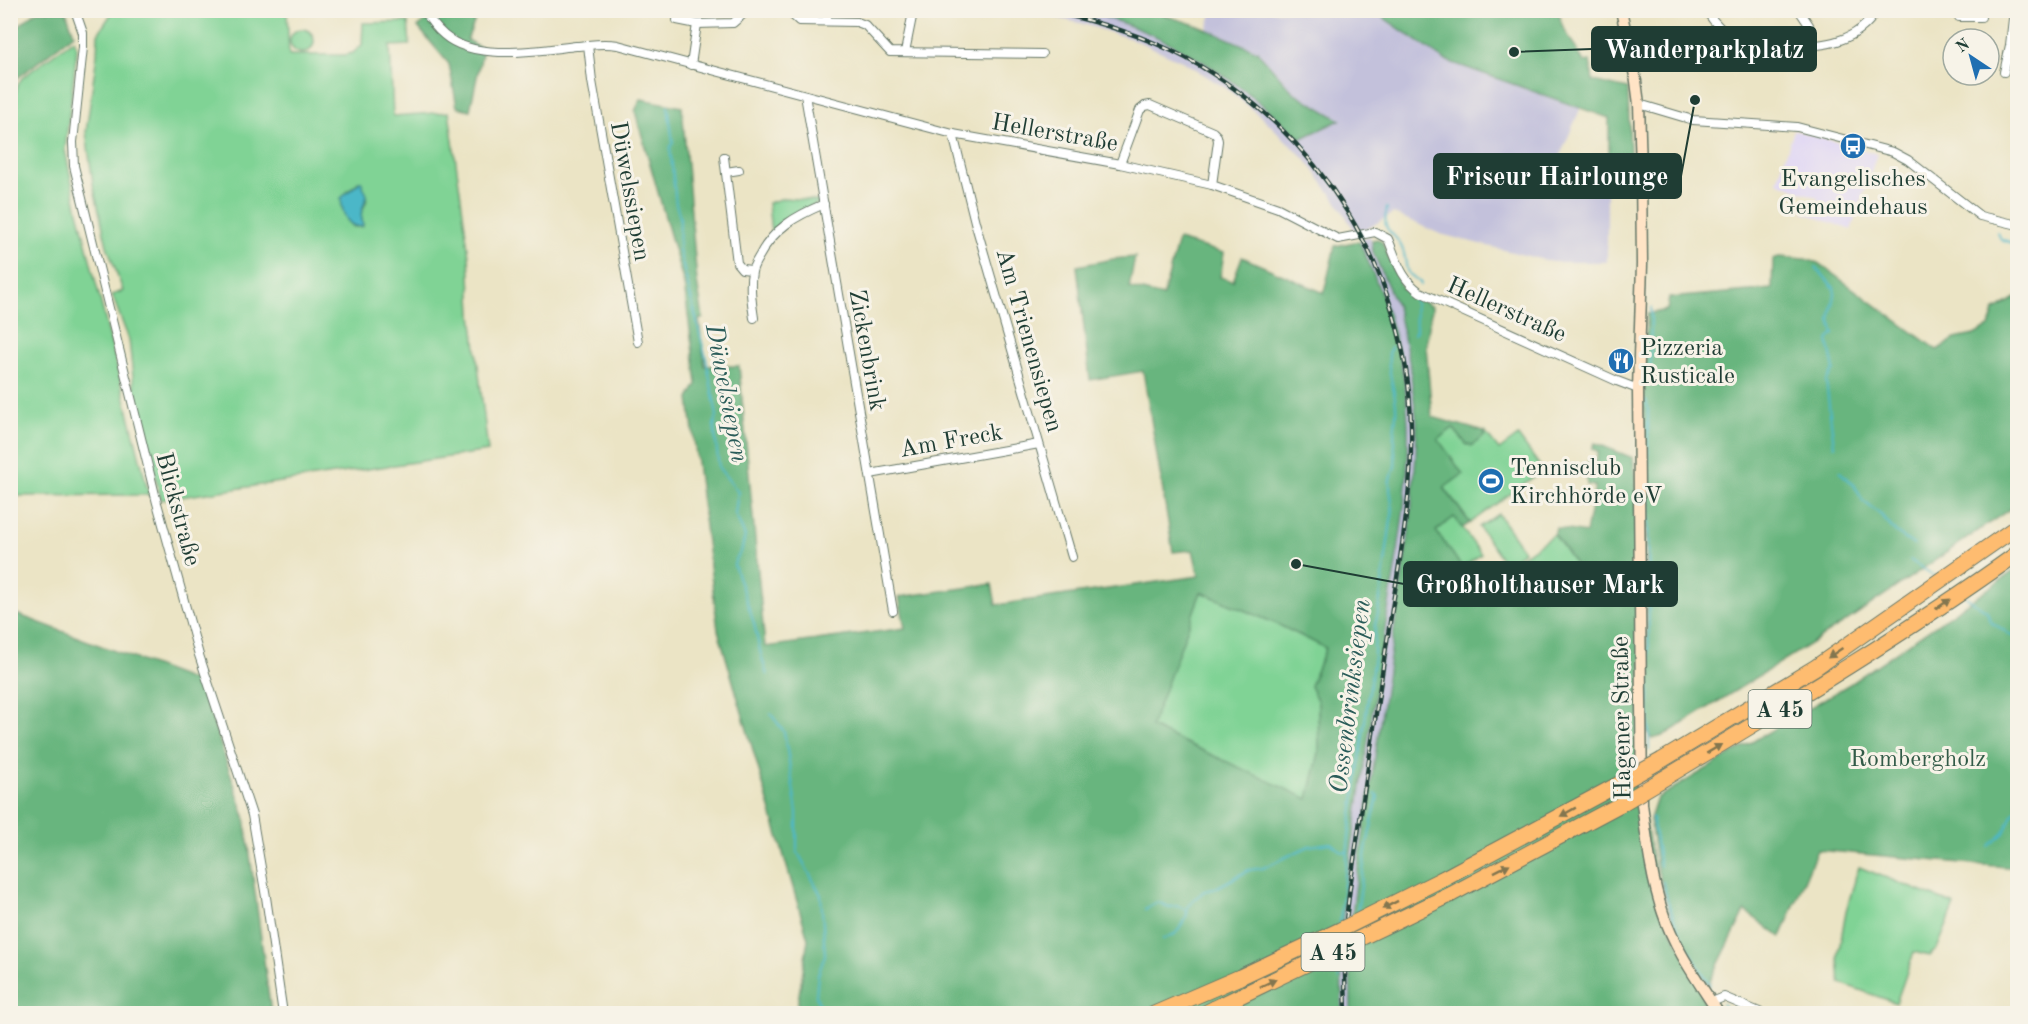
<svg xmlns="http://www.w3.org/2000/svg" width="2028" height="1024" font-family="'Old Standard TT',serif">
  <rect width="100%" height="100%" fill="#f7f3e8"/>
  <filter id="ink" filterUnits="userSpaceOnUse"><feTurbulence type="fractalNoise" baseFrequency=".0167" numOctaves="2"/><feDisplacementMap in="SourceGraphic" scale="12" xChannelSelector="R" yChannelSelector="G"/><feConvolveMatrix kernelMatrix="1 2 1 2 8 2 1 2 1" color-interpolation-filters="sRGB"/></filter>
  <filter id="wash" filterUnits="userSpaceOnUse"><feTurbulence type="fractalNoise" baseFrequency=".008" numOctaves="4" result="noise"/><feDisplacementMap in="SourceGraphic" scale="24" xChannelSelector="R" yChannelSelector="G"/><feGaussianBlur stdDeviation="1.35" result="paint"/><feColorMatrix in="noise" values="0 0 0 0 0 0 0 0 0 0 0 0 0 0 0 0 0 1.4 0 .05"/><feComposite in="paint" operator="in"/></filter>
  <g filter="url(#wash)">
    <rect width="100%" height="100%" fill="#ebe4c5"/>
    <path fill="#dfd5f5" d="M1794 130 1877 154 1851 230 1802 212 1817 202 1818 198 1777 182Z"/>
    <g fill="#c3c1db">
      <path d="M1021 11H1082L1111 17 1186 50 1233 80 1270 109 1300 138 1340 120 1293 92 1257 51 1207 29 1212 14 1211 11H1374L1445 60 1581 107 1560 156 1607 175V262H1552L1440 234 1393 213 1367 229 1356 233 1335 199 1305 159 1266 121 1227 89 1184 62 1135 40 1080 23Z"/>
      <path d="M1370 236 1373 252 1397 307 1409 360 1417 422 1416 457 1410 526 1356 882 1350 934 1351 1013 1342 1014 1341 938 1346 886 1401 526 1408 457V422L1401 363 1379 286 1359 241Z"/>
    </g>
    <g fill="#80d395" stroke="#508864" stroke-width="1.5" fill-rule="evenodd">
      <path d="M113 11H287L289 55H344L353 53 362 45 363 23 408 22 410 45 390 46 393 116 449 112 469 256 472 314 488 451 161 500 134 386 129 340 112 295 123 291 107 246 93 184 86 132 97 54 98 34ZM358 182 367 200 361 214 363 226 362 227H353C347 219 337 206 344 196 346 191 354 187 358 182Z"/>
      <circle cx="302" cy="41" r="12"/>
      <path d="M74 39 77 48 65 150 77 207 149 495 15 496 13 362H10L11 115 18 84 22 78Z"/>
      <path d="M784 198 819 201V203L790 216 771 232 768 203Z"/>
      <path d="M1453 428 1467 445 1485 435 1483 433 1485 432 1499 450 1518 436 1543 470 1470 523 1444 487 1438 439Z"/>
      <path d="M1498 514 1524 551 1505 564 1479 527Z"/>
      <path d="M1454 517 1481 554 1462 568 1436 531Z"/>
      <path d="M1554 534 1580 571 1543 597 1517 560Z"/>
      <path d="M1201 592 1277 624 1326 648 1310 686 1318 702 1319 753 1308 800 1150 727Z"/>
      <path d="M1859 867 1955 905 1937 949 1929 956 1914 952 1896 1003 1840 983 1838 956 1846 911Z"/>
    </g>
    <g fill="#68b57e" stroke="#447959" stroke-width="1.5" fill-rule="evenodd">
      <path d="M66 11 74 34 11 83V32L37 11Z"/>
      <path d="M432 11H459L475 20 467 40 483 49 470 110 457 107 449 64 418 27 433 15Z"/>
      <path d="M1082 11H1151L1199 26 1257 51 1293 92 1340 120 1300 139C1236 77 1169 32 1082 11Z"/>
      <path d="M1374 11H1558L1562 25 1584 62 1590 61 1593 81 1628 89 1630 154 1619 161 1609 162V118L1445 60Z"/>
      <path d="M641 99 682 107 697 282 703 318 699 320 705 366H739L765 647 905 628 899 597 992 584 996 605 1199 576 1193 550 1173 552 1143 371 1090 380 1077 266 1113 259 1135 257 1129 288 1163 296 1178 240 1224 253 1220 277 1233 281 1242 257 1324 293 1335 246 1359 241C1381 288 1398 336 1405 387 1415 466 1399 544 1386 622 1373 710 1359 798 1346 886L1341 938 1342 1013H796L808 939 718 630 689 399 697 384 684 284 635 111ZM1201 592 1277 624 1326 648 1310 686 1318 702 1319 753 1308 799 1151 727Z"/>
      <path d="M1378 239 1382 242 1402 288 1432 307 1426 346 1432 417 1485 432 1484 433 1485 436 1471 446 1469 444 1467 445 1453 428 1438 439 1463 474 1444 488 1470 523 1462 528 1454 517 1436 531 1462 567 1468 564 1475 569 1499 573 1507 582 1535 587 1543 597 1580 571 1554 534 1556 528 1586 533 1595 486 1587 485 1586 472 1588 461 1596 462 1598 451 1592 449 1595 443 1633 458 1641 521 1642 804 1663 914 1700 985 1704 1003 1710 1013 1351 1014 1350 934 1356 882 1410 526 1416 457 1417 422 1409 360 1397 307 1373 252 1372 240Z"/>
      <path d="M1779 257 1805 259 1818 263 1937 350 1955 339 1974 335 1989 327 1994 311 2018 296 2017 504 1842 624 1663 736 1652 739 1647 733 1646 534 1643 407 1647 314 1667 310 1669 298 1772 289 1773 259Z"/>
      <path d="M2017 569V868L1817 850 1781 937 1745 911 1708 985 1686 952 1672 921 1657 868 1650 819 1657 798 1848 685Z"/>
      <path d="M11 612 200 683 245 817 271 1013H11Z"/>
    </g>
    <path fill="#4bb7c8" stroke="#357a7e" stroke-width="1.5" d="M361 181 367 195 361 214 363 226C347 230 342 212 341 198Z"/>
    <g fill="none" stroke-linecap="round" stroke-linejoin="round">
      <g stroke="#4bb7c8" stroke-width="2">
        <path d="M668 106 673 143 670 147 676 204 680 217 679 250 706 358 717 416 714 425 719 468 738 492 735 514 745 536 741 552 736 558 734 565 754 623 760 651 767 675"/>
        <path d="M1387 208C1381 237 1393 227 1402 248 1406 256 1405 265 1408 273L1420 282 1421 285"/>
        <path d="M1997 232 2001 239 2018 245"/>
        <path d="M1816 267 1834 288 1835 294 1830 320 1834 334 1828 340 1834 370 1826 381 1834 446"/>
        <path d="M1414 334 1416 330 1415 297"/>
        <path d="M1650 384 1651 308"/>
        <path d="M1646 400 1648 409 1649 750"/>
        <path d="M1840 472 1854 485 1863 501 1881 515 1896 533 1914 545"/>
        <path d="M1910 560 1936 577"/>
        <path d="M1966 597 1987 611 1990 621 2018 640"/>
        <path d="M771 714 784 732 785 737 797 812V851L821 895 825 955 818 975 816 996 823 1014"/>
        <path d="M1652 817 1660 866"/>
        <path d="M1989 846 2004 833 2012 815 2018 808"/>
        <path d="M1663 882C1672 925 1688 949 1710 985"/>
        <path d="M1145 909 1158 902 1169 907 1179 906 1186 910"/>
        <path d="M1357 914 1366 849 1378 796 1375 794"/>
        <path d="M1340 923 1349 837 1374 656 1375 625 1378 613 1391 520C1396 506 1388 493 1390 479 1391 475 1394 471 1395 466 1396 458 1395 451 1394 443 1393 431 1397 418 1396 406 1395 389 1384 363 1391 347"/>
        <path d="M1163 939 1175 934 1179 929 1186 919 1188 906 1204 891 1214 889 1249 870 1263 868 1309 846 1331 843 1342 852H1348"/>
        <path d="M1339 955V979"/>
        <path d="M1722 1003 1729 1014"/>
      </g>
    </g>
  </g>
  <g filter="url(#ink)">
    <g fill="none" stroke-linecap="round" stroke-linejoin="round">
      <defs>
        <g id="minor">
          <path d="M75 10 83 33V47L73 142 74 166 157 503 199 655 252 815 266 897 283 1014"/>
          <path d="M424 10C429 19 437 29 444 35 475 62 539 50 576 46 591 45 603 42 618 45L953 134 1120 164 1212 185 1278 208 1338 239 1375 232 1388 239C1397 260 1400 278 1420 292L1617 381 1638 389"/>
          <path d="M679 10 677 20 697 24 733 23 748 10"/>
          <path d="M787 10 799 21 857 22 865 25 890 52 1042 54"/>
          <path d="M1706 10C1714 23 1726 35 1740 42 1755 48 1771 47 1787 47 1822 46 1857 44 1877 10"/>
          <path d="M1799 10 1809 25 1814 46"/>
          <path d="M1959 17H1981"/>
          <path d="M827 21V10"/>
          <path d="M588 45 592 81 638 342"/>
          <path d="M905 52 912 17"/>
          <path d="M691 65 697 24"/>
          <path d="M2004 72 2010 45 2014 10"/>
          <path d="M805 95 893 611"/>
          <path d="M1639 104 1693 120 1797 127 1893 152 1908 160 1980 216 2018 225"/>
          <path d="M953 134 975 222 1072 557"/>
          <path d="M724 157 737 263 742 269 752 270"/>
          <path d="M1120 164 1140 110 1145 106 1150 105 1213 132 1217 136 1218 141 1212 185"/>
          <path d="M726 172 739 170"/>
          <path d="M754 318C752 304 749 287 752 272 753 266 757 260 760 255 774 228 796 216 824 204"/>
          <path d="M870 474 1039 444"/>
          <path d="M1712 1002 1724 997 1764 1014"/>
        </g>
        <path id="secondary" d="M1621 10 1636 81 1639 104 1641 169 1642 264 1638 389 1642 804C1647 841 1651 878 1663 913 1675 950 1699 982 1719 1014"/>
        <g id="motorway">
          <path d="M1662 760 1816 667 2018 526"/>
          <path d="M1663 779C1783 707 1904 635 2018 553"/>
          <path d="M1442 879 1619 784"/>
          <path d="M1450 895 1621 804"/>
          <path d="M1154 1014 1240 977"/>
          <path d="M1203 1014 1215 1008"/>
        </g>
      </defs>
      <use href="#minor" stroke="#667767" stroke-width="10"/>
      <use href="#secondary" stroke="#667767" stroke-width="13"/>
      <use href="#motorway" stroke="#667767" stroke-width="17"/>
      <use href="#minor" stroke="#fff" stroke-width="8"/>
      <use href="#secondary" stroke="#ffe4c6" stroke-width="10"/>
      <use href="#motorway" stroke="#febc70" stroke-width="15"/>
      <defs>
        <path id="rail" d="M1044 10C1093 20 1143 35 1186 58 1319 130 1408 274 1411 425 1413 491 1400 557 1390 622 1376 710 1363 798 1350 887L1344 937 1346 1014"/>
      </defs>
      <use href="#rail" stroke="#1f3d34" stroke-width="4.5"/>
      <use href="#rail" stroke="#f7f3e8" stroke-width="2" stroke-dasharray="7" stroke-linecap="butt"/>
      <defs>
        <g id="motorway-bridge">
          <path d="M1619 784 1662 760"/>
          <path d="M1621 804 1663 779"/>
          <path d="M1240 977 1340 930 1442 879"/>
          <path d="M1215 1008 1450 895"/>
        </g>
      </defs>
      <use href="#motorway-bridge" stroke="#667767" stroke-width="17" stroke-linecap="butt"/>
      <use href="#motorway-bridge" stroke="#febc70" stroke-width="15"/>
    </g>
    <defs><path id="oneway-solid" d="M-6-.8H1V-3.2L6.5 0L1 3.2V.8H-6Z" transform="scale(1.5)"/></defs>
    <g fill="#83764f">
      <use href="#oneway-solid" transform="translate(1943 604) rotate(-34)"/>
      <use href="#oneway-solid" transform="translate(1835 653) rotate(146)"/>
      <use href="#oneway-solid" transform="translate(1714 749) rotate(-31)"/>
      <use href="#oneway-solid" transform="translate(1568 812) rotate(151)"/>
      <use href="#oneway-solid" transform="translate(1502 868) rotate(-27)"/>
      <use href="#oneway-solid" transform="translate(1390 905) rotate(153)"/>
      <use href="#oneway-solid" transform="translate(1268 983) rotate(-25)"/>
    </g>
  </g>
  <defs>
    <symbol id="bus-disc" viewBox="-11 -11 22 22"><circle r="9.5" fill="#1f6fb2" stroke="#f7f3e8"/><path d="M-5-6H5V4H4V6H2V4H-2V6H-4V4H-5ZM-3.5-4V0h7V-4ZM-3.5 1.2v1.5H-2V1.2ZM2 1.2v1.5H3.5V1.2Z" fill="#fff"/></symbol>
    <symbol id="restaurant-disc" viewBox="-11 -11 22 22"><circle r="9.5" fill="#1f6fb2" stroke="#f7f3e8"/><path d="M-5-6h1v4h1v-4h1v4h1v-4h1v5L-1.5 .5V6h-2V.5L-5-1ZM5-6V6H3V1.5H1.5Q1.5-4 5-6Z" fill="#fff"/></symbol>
    <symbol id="stadium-disc" viewBox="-11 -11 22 22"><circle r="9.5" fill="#1f6fb2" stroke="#f7f3e8"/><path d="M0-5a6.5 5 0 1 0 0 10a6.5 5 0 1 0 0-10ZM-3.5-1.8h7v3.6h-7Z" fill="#fff"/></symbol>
  </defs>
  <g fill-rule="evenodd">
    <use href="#bus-disc" x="1838" y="131" width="30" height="30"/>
    <use href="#restaurant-disc" x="1606" y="346" width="30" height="30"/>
    <use href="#stadium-disc" x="1476" y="466" width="30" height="30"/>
  </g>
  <g text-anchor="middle" stroke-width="6" stroke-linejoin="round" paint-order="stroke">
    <g fill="#f7f3e8" stroke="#60746a" stroke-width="1.5">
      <rect x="1748.5" y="690" width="63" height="38" rx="4.5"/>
      <rect x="1301.5" y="933" width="63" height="38" rx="4.5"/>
    </g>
    <g font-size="22" font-weight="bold" fill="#1f3d34">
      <text x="1780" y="717">A 45</text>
      <text x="1333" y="960">A 45</text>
    </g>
    <g font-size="24" fill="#1f3d34" stroke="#f7f3e8">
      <text transform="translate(1055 132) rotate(10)" y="8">Hellerstraße</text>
      <text transform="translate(631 191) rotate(80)" y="8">Düwelssiepen</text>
      <text transform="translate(1507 309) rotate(24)" y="8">Hellerstraße</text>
      <text transform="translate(1030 340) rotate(74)" y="8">Am Trienensiepen</text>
      <text transform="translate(868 350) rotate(80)" y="8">Zickenbrink</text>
      <text transform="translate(951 440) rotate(-10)" y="8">Am Freck</text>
      <text transform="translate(179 509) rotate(75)" y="8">Blickstraße</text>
      <text transform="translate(1621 718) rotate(-91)" y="8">Hagener Straße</text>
    </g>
    <g font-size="24" fill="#1f3d34" stroke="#f7f3e8" text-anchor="start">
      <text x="1853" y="186" text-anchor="middle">Evangelisches<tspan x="1853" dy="28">Gemeindehaus</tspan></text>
      <text x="1640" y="355">Pizzeria<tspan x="1640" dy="28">Rusticale</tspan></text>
      <text x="1510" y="475">Tennisclub<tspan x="1510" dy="28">Kirchhörde eV</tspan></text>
    </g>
    <g font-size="24" fill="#325b47" stroke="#f7f3e8">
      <text x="1918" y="766">Rombergholz</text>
    </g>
    <g font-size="26" font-style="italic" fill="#2a5c59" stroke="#f7f3e8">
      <text transform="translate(728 393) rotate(79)" y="9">Düwelsiepen</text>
      <text transform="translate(1349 696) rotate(-83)" y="9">Ossenbrinksiepen</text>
    </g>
  </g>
  <path fill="none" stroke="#1f3d34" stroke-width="2" d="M1514 52L1592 49M1695 100L1681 176M1296 564L1404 584"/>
  <g fill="#1f3d34" stroke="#f7f3e8" stroke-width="2">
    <circle cx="1514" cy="52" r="6"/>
    <circle cx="1695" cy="100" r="6"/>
    <circle cx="1296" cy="564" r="6"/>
  </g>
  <g fill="#1f3d34" stroke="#1f3d34" stroke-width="2">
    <rect x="1592" y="27" width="224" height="44" rx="6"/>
    <rect x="1434" y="154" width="247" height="44" rx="6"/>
    <rect x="1404" y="562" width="273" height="44" rx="6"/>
  </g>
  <g font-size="26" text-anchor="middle" font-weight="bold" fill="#fff">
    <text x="1704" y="58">Wanderparkplatz</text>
    <text x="1557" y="185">Friseur Hairlounge</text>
    <text x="1540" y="593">Großholthauser Mark</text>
  </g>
  <rect width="2028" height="1024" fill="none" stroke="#f7f3e8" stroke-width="36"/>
  <g transform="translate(1971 57) rotate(324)"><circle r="28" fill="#f7f3e8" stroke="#a1aaa0" stroke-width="1.5"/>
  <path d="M0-4.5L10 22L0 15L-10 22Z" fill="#1f6fb2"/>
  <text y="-9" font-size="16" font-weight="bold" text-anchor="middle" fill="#1f3d34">N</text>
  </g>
</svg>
